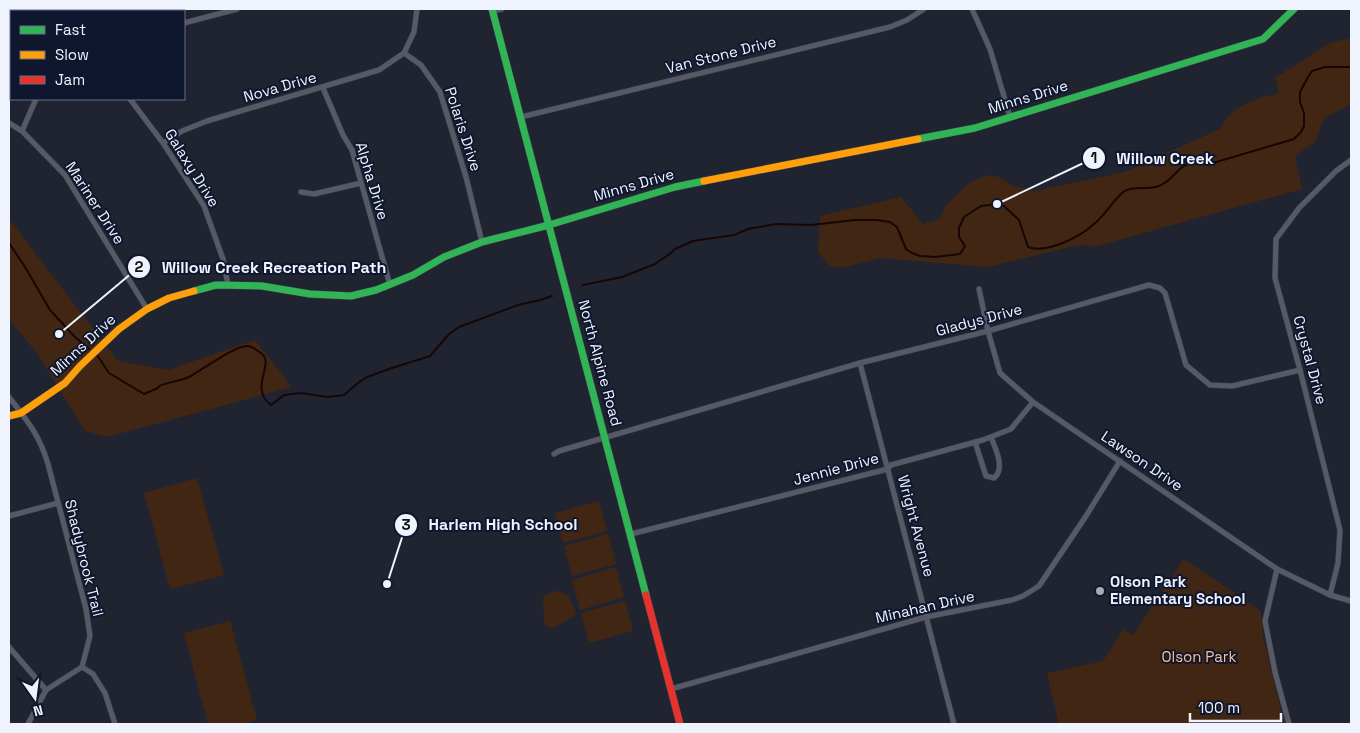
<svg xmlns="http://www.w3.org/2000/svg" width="1360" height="733" font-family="'Space Grotesk',sans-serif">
  <rect width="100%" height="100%" fill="#202431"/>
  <g fill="#412713">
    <path d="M1351 38V104L1324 118 1316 141 1295 156 1302 189 1097 246 1078 245 988 267 881 258 841 268 830 266 818 252 820 216 901 197 923 224 940 219 945 206 969 183 988 175 999 177 1013 186 1034 191 1125 172 1220 129C1234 104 1253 100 1279 93L1275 78 1330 43Z"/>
    <path d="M9 219 118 361 168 370 255 340 292 387 107 437 85 431 37 353 9 319Z"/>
    <path d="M197 478 224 575 170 589 144 493Z"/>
    <path d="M599 501 607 531 563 543 555 513Z"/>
    <path d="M608 534 616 564 572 576 564 546Z"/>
    <path d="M1184 559 1261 611 1263 636 1284 724H1059L1047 673 1103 661 1123 630 1133 635Z"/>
    <path d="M616 567 624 597 580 610 572 580Z"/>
    <path d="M553 591C570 592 571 599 576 614L556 627 551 628 544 624 543 597Z"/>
    <path d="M625 601 633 631 589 643 581 613Z"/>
    <path d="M230 621 257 720 242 724H208L184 633Z"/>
  </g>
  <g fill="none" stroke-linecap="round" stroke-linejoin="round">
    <g stroke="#180604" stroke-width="2">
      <path d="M9 243 25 267 50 310 74 336 89 349"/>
      <path d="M583 285 622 277 655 264 671 253 675 249 693 241 734 235 748 229 776 224 811 225 855 220H877L890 222 897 227 906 249 912 253 920 256 935 257 960 254 965 246 959 237V228L964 217 981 206 997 204 1004 206 1019 220 1028 247C1046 254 1080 237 1094 224 1105 215 1112 202 1122 193 1133 184 1148 191 1159 186 1168 183 1173 175 1180 169 1189 161 1201 162 1213 163L1294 139 1301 132 1304 126V113L1300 102V92L1308 77 1312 71 1325 67H1351"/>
      <path d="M97 355 109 373 144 394 158 388 159 386C169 382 180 381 189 377 202 370 234 346 247 346 252 346 257 350 261 353 276 363 248 388 271 405L284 395 301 393 327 397 344 395 358 383 367 377 392 368 430 356 449 334 459 327 518 305 540 300 552 296"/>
    </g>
    <defs>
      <g id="street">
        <path d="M47 9V11"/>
        <path d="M972 9 990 49 1010 117"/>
        <path d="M493 11 502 9"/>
        <path d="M184 23 237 9"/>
        <path d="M404 53 421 65 440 92 466 177 482 242"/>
        <path d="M323 88 343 135 352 150 390 285"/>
        <path d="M130 99 163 143 204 206 223 259 228 285"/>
        <path d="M521 117 890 27 907 20 924 9"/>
        <path d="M9 123 22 131 65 175 147 309"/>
        <path d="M22 131 36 99"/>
        <path d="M163 143 182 131 207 121 379 70 404 53 414 32 417 9"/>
        <path d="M301 192 314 194 361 183"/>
        <path d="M979 289 988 331 1000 373 1033 402 1277 569 1330 595 1351 601"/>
        <path d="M860 363 954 724"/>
        <path d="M9 397C28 422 39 434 48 464L86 609 90 636 82 667"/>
        <path d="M975 442 986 476 994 478C1006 469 995 448 991 437"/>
        <path d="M554 454 559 451 860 363 988 331 1149 285 1160 288 1165 293 1186 365 1210 385 1232 386 1300 370"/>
        <path d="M9 516 58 503"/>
        <path d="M631 534 888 469 891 465 983 440 1011 429 1033 402"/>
        <path d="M1277 569 1265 621 1275 672 1289 724"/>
        <path d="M1330 595 1338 563 1340 530 1300 370 1275 278 1276 239 1299 208 1336 171 1351 160"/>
        <path d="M9 647 46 690"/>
        <path d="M82 667 93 674 105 693 115 724"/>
        <path d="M671 689 926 617 1012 600 1023 596 1039 586 1086 516 1120 461"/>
        <path d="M28 724 46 690 82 667"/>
      </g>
      <g id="fast">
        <path d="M492 9 646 595"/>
        <path d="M918 139 975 128 1263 39 1294 9"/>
        <path d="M194 291 216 285 262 286 310 294 351 296 376 290 413 275 444 257 482 242 549 225 675 187 704 181"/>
      </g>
      <g id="slow">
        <path d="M704 181 918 139"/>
        <path d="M9 416 21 413 65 383 80 366 119 329 147 309 169 298 194 291"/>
      </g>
      <path id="jam" d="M646 595 680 724"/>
    </defs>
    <use href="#street" stroke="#3d3f4a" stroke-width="6"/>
    <use href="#fast" stroke="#3d3f4a" stroke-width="8"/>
    <use href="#slow" stroke="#3d3f4a" stroke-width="8"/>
    <use href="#jam" stroke="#3d3f4a" stroke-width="8"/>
    <use href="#street" stroke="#565a66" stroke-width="5"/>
    <use href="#fast" stroke="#30b455" stroke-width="7"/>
    <use href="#slow" stroke="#ff9f0a" stroke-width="7"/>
    <use href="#jam" stroke="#e5322d" stroke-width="7"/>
  </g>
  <circle fill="#a6abb6" stroke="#0f172f" stroke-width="2" cx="1100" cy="591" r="5"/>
  <g text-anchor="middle" stroke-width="4" stroke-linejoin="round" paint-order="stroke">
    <g font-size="15" fill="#eef3fd" stroke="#0f172f">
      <text transform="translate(721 55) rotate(-14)" y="5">Van Stone Drive</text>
      <text transform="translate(280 87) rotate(-16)" y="5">Nova Drive</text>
      <text transform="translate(1028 97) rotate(-17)" y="5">Minns Drive</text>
      <text transform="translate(463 129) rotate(72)" y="5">Polaris Drive</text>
      <text transform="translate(192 168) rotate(58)" y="5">Galaxy Drive</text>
      <text transform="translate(372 181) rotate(73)" y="5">Alpha Drive</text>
      <text transform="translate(634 185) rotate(-16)" y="5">Minns Drive</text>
      <text transform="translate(95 203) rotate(57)" y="5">Mariner Drive</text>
      <text transform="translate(979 320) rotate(-15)" y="5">Gladys Drive</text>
      <text transform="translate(83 345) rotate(-43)" y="5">Minns Drive</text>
      <text transform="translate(1310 360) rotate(75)" y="5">Crystal Drive</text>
      <text transform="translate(600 363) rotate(75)" y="5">North Alpine Road</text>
      <text transform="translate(1142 461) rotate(34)" y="5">Lawson Drive</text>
      <text transform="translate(836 469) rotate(-15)" y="5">Jennie Drive</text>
      <text transform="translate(916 526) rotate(75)" y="5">Wright Avenue</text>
      <text transform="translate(84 558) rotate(76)" y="5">Shadybrook Trail</text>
      <text transform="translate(925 607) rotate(-13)" y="5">Minahan Drive</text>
    </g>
    <g font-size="15" font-weight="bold" fill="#eef3fd" stroke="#0f172f" text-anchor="start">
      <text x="1110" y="587">Olson Park<tspan x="1110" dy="17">Elementary School</tspan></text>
    </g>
    <g font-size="15" fill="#fdc093" stroke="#0f172f">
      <text x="1199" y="662">Olson Park</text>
    </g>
  </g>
  <path fill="none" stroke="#eef3fd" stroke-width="2" d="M997 204L1094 158M59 334L139 267M387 584L406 525"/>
  <g fill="#eef3fd" stroke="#0f172f" stroke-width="2">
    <circle cx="997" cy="204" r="5"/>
    <circle cx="59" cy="334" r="5"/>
    <circle cx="387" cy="584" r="5"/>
    <circle cx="1094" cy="158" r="12"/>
    <circle cx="139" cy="267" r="12"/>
    <circle cx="406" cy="525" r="12"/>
  </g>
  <g font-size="15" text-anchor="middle" font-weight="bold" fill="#111">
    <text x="1094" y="163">1</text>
    <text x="139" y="272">2</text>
    <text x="406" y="530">3</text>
  </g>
  <g font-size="16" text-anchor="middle" font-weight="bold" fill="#eef3fd" stroke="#0f172f" stroke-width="4" stroke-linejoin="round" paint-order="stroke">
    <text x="1165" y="164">Willow Creek</text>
    <text x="274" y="273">Willow Creek Recreation Path</text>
    <text x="503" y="530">Harlem High School</text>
  </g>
  <rect width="1360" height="733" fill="none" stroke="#eef3fd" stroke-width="20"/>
  <rect x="10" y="10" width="175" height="90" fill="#0f172f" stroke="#686f81"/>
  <rect x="20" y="26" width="25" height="8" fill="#30b455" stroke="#686f81"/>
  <text x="55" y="35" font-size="15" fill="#eef3fd">Fast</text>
  <rect x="20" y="51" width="25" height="8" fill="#ff9f0a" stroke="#686f81"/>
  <text x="55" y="60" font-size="15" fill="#eef3fd">Slow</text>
  <rect x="20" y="76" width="25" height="8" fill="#e5322d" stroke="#686f81"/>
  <text x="55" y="85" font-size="15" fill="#eef3fd">Jam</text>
  <g transform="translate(35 698) rotate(166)" stroke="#0f172f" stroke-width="4" paint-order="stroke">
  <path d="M0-4L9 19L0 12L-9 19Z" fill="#eef3fd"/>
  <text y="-8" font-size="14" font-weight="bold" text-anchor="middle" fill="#eef3fd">N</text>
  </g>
  <path d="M1190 713v8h91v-8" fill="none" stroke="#eef3fd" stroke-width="2.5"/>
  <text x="1198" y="713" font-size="15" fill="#eef3fd" stroke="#0f172f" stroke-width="4" paint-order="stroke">100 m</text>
</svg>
